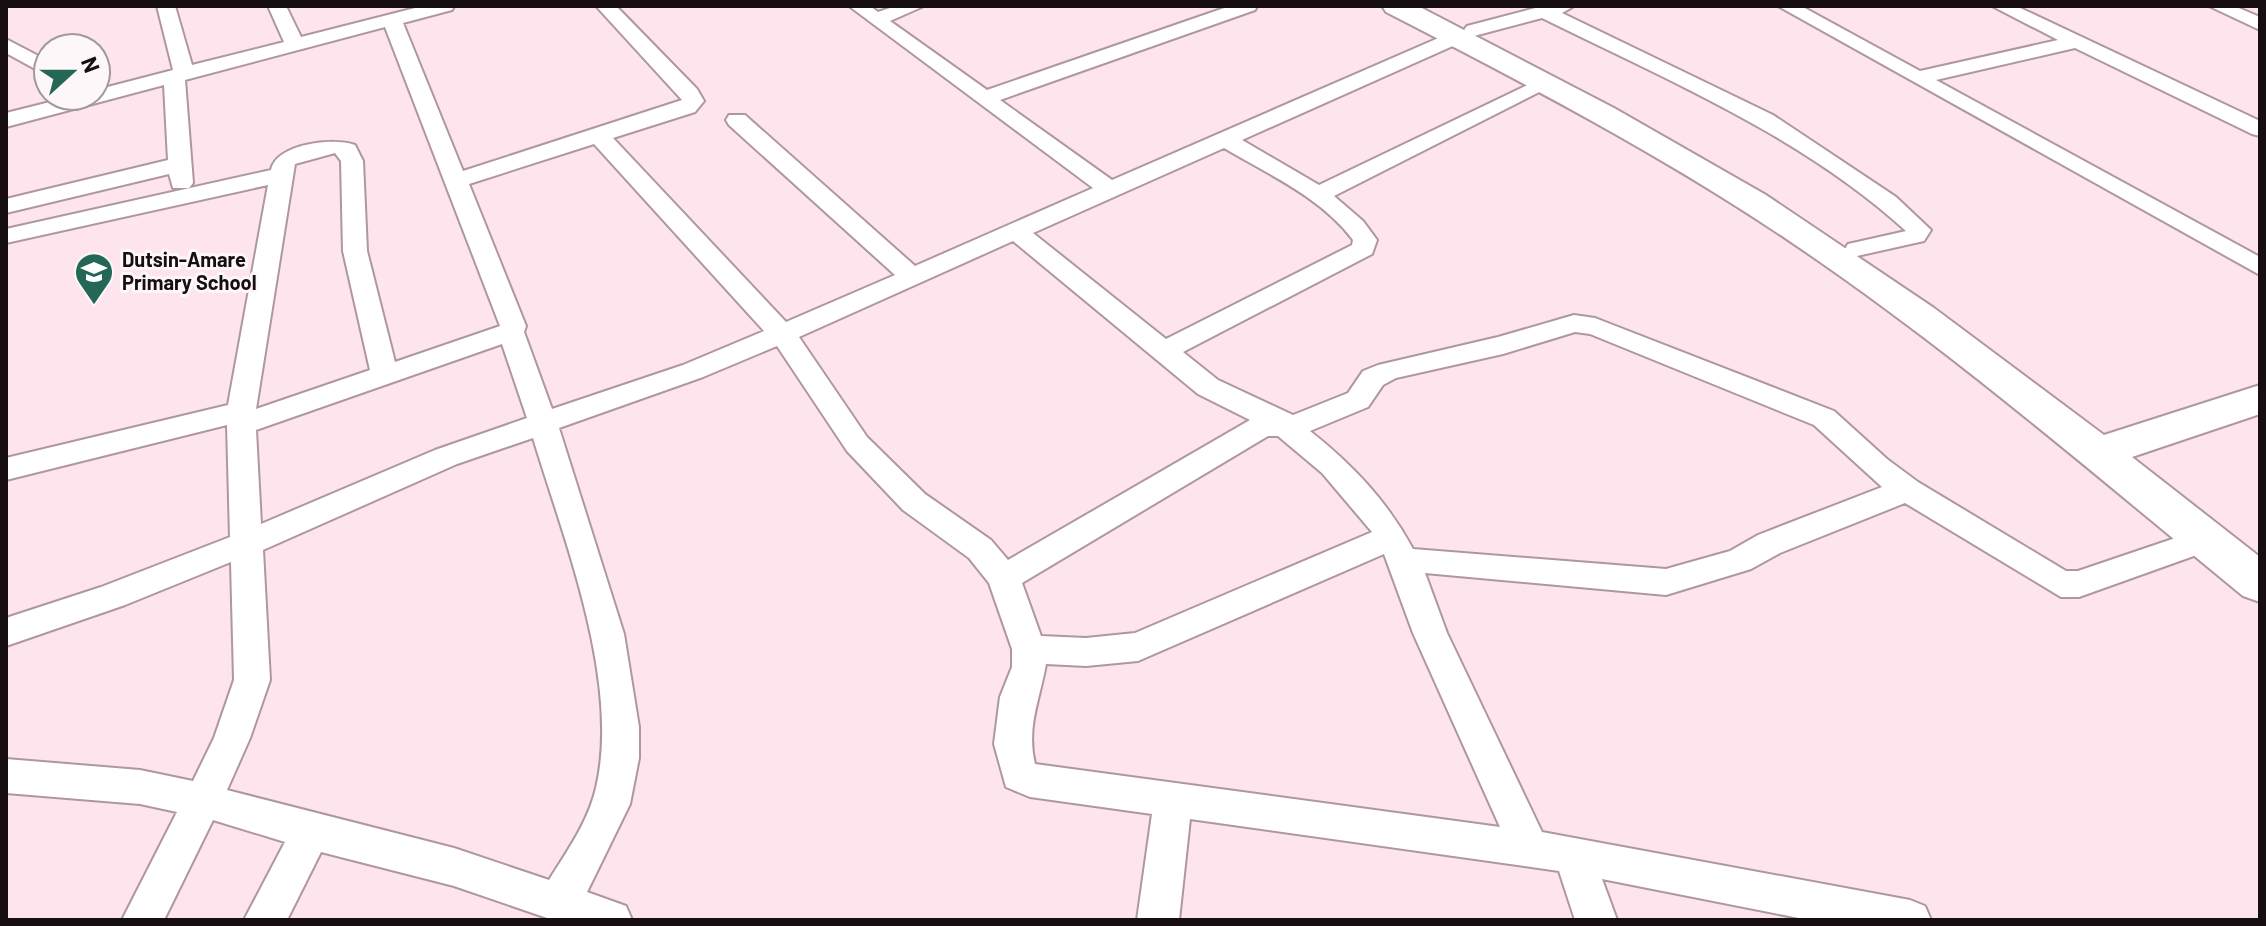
<svg xmlns="http://www.w3.org/2000/svg" width="2266" height="926" font-family="Barlow,sans-serif">
  <rect width="100%" height="100%" fill="#fee4ed"/>
  <g fill="none" stroke-linecap="round" stroke-linejoin="round">
    <defs>
      <g id="street">
        <path d="M157 6H175L192 65 284 42 268 6H286L301 37 423 6H454L452 10 403 23 463 171 682 100 596 6H616L697 89 704 101 695 112 613 138 786 322 895 275 729 125 726 120 729 115H745L915 266 1093 188 849 6H870L878 12 896 6H924L890 21 987 90 1230 6H1257L1255 10 1000 100 1112 180 1450 33H1464L1467 37 1464 41 1242 140 1319 185 1538 80H1552L1555 84 1334 196 1363 221 1377 240 1372 254 1183 352 1218 380 1293 415 1348 393 1363 371 1378 365 1498 337 1574 315 1595 318 1834 411 1887 459 1918 482 2066 571H2078L2205 528 2216 532 2221 540 2216 548 2079 597H2061L1905 503 1780 553 1751 569 1666 595 1425 573 1447 633 1542 832 1910 900 1925 906 1931 920H1809L1602 879 1617 920H1575L1559 871 1190 819 1179 920H1137L1152 814 1030 797 1006 787 994 744 1000 697 1012 667V649L989 583 969 558 903 510 847 451 777 346 703 377 559 428 624 634 639 727V758L630 804 587 892 626 906 632 920H553L454 886 321 852 287 920H244L285 842 213 820 164 920H122L177 812 140 804 6 793V759L140 770 193 781 214 738 234 680 231 562 125 605 6 646V618L101 587 230 537 227 425 6 480V458L228 405 268 185 6 243V229L271 170C276 144 333 137 355 145L363 161 367 251 395 362 500 326 385 27 185 80 193 183 189 188H173L169 174 6 213V199L168 160 164 85 6 127V113L74 96H96V90L173 70ZM594 144 764 331 683 365 552 409 524 332 526 326 469 184ZM1224 148C1268 174 1322 198 1353 240L1352 245 1166 339 1033 233ZM335 153 341 161 343 251 370 370 256 409 295 164ZM1013 241 1198 394 1250 420 1008 560 991 540 925 494 867 437 799 337ZM1575 332 1590 334 1814 425 1882 487 1758 535 1730 551 1666 569 1413 549C1387 501 1353 465 1310 431L1368 407 1383 385 1396 378 1503 354ZM502 344 527 418 435 450 261 524 256 430ZM1268 436H1278L1322 473 1372 532 1135 633 1086 638 1041 636 1022 583ZM533 438C564 540 621 682 596 788 588 822 567 851 549 880L454 848 227 790 250 738 270 680 263 550 457 464ZM1384 554 1413 633 1500 827 1035 764C1026 727 1040 699 1046 664L1086 666 1138 661Z"/>
        <path d="M1543 6H1574L1562 13 1773 115 1896 197 1931 230 1924 241 1857 256 1848 254 1845 249 1848 244 1906 231C1802 136 1667 80 1542 18L1474 36 1464 30 1467 26Z"/>
        <path d="M1778 6H1801L1920 71 2058 40 1992 6H2016L2260 121V136L2252 134 2075 48 1936 80 2260 257V275Z"/>
        <path d="M2209 6H2234L2260 17V30Z"/>
        <path d="M6 39 48 61V76L6 53Z"/>
      </g>
      <path id="secondary" d="M1382 6H1418L1614 108 1766 195 1934 308 2104 435 2260 385V414L2132 457 2260 557V602L2243 596C2095 475 1950 349 1791 242 1662 155 1524 83 1386 12Z"/>
    </defs>
    <use href="#street" stroke="#af979f" stroke-width="4"/>
    <use href="#secondary" stroke="#af979f" stroke-width="4"/>
    <use href="#street" fill="#fff" fill-rule="evenodd"/>
    <use href="#secondary" fill="#fff" fill-rule="evenodd"/>
  </g>
  <defs>
    <symbol id="school-pin" viewBox="-11 -11 22 30"><path d="M0 17L-7.5 6A9.5 9.5 0 1 1 7.5 6Z" fill="#246757" stroke="#fdf7f9"/><path d="M0-5L7-2L0 1L-7-2ZM-4 1L0 2.5L4 1V4Q0 6-4 4Z" fill="#fff"/></symbol>
  </defs>
  <g fill-rule="evenodd">
    <use href="#school-pin" x="72" y="250" width="44" height="60"/>
  </g>
  <g text-anchor="middle" stroke-width="6" stroke-linejoin="round" paint-order="stroke">
    <g font-size="20" font-weight="bold" fill="#160e11" stroke="#fdf7f9" text-anchor="start">
      <text x="122" y="267">Dutsin-Amare<tspan x="122" dy="23">Primary School</tspan></text>
    </g>
  </g>
  <rect width="2266" height="926" fill="none" stroke="#160e11" stroke-width="16"/>
  <g transform="translate(72 72) rotate(69)"><circle r="38" fill="#fdf7f9" stroke="#a19a9c" stroke-width="2"/>
  <path d="M0-6L14 30L0 20L-14 30Z" fill="#246757"/>
  <text y="-12" font-size="22" font-weight="bold" text-anchor="middle" fill="#160e11">N</text>
  </g>
</svg>
